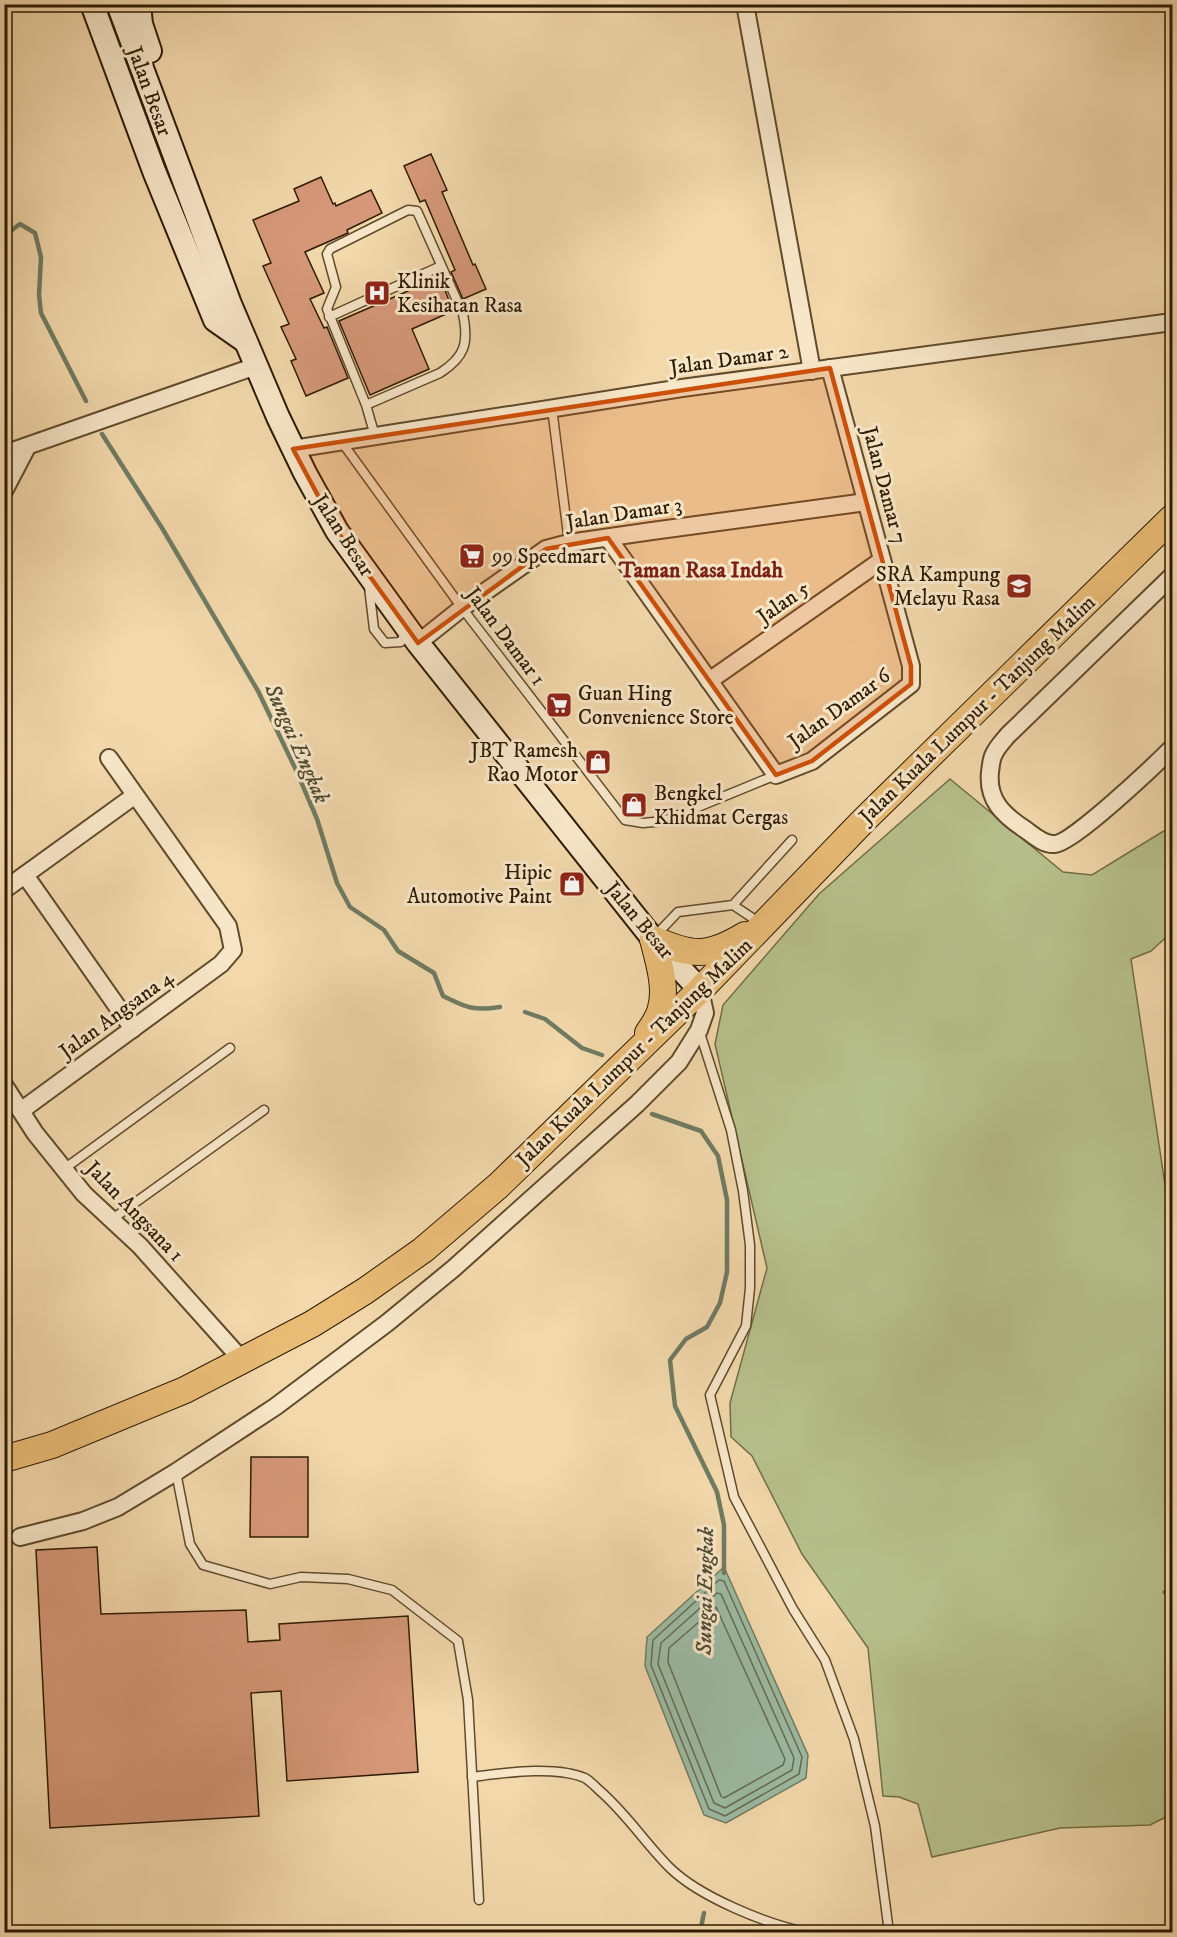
<svg xmlns="http://www.w3.org/2000/svg" width="1177" height="1937" font-family="'IM FELL DW Pica',serif">
  <rect width="100%" height="100%" fill="#f2d8ab"/>
  <filter id="stains"><feTurbulence type="fractalNoise" baseFrequency=".00333" numOctaves="4"/><feColorMatrix values="0 0 0 0 .2 0 0 0 0 .09 0 0 0 0 .02 0 0 0 .5 -.17"/></filter>
  <radialGradient id="worn" r=".72"><stop offset=".6" stop-color="#630" stop-opacity="0"/><stop offset="1" stop-color="#630" stop-opacity=".3"/></radialGradient>
  <path fill="#b6c08c" stroke="#726e46" stroke-width="1.5" d="M950 779 1063 872 1092 875 1162 832 1172 828V932L1151 951 1131 959 1172 1231V1584L1163 1592 1172 1602V1814L1150 1825 1060 1828 932 1857 918 1804 899 1797 883 1796 868 1648 802 1554 752 1456 731 1437 730 1403 767 1268 715 1044 723 1005 819 894Z"/>
  <path fill="#9cbba4" stroke="#707b62" stroke-width="1.5" d="M724 1567 808 1755 806 1778 726 1823 704 1815 645 1666 647 1637Z"/>
  <g fill="none" stroke-linecap="round" stroke-linejoin="round">
    <g stroke="#656b52" stroke-width="1.5">
      <path d="M719 1580 724 1581 802 1757 799 1774 725 1816 709 1809 651 1665 653 1640Z"/>
      <path d="M717 1593 721 1594 794 1758 792 1770 725 1808 714 1803 658 1664 661 1643Z"/>
      <path d="M716 1607 785 1759 783 1765 724 1798 721 1796 668 1662 669 1648Z"/>
    </g>
    <g stroke="#707b62" stroke-width="4.5">
      <path d="M4 236 20 224 35 233 41 257 39 295 41 313 86 401"/>
      <path d="M102 434 162 528 258 691 297 772 317 819 337 883 350 907 384 930 398 951 434 973 443 996C467 1008 474 1011 500 1007"/>
      <path d="M525 1012 545 1019 582 1048 602 1055"/>
      <path d="M652 1114 701 1131 718 1156 727 1200V1272L720 1303 707 1327 686 1339 670 1360 675 1406 717 1492 724 1525V1573"/>
      <path d="M700 1932 704 1913"/>
    </g>
  </g>
  <g fill="#d69879" stroke="#2e1b00" stroke-width="1.5">
    <path d="M431 154 447 190 442 192 473 265 475 264 486 289 463 299 451 272 455 270 425 200 420 202 404 166Z"/>
    <path d="M321 177 333 204 335 203 336 206 371 190 382 213 347 230 348 233 305 252 324 293 310 299 324 328 327 327 348 378 306 396 291 361 296 359 281 327 289 324 263 266 271 263 253 220 299 201 294 189Z"/>
    <path d="M440 277 453 311 412 329 429 369 370 395 339 321Z"/>
    <path d="M251 1457H308V1537H250Z"/>
    <path d="M97 1547 101 1614 246 1610 248 1642 280 1640 279 1624 408 1616 418 1772 287 1781 281 1691 251 1693 259 1816 50 1828 36 1550Z"/>
  </g>
  <g fill="none" stroke-linecap="round" stroke-linejoin="round">
    <defs>
      <g id="lane">
        <path d="M329 317 441 266"/>
        <path d="M366 405 440 373C465 357 469 343 463 314L417 211 408 210 330 249 327 254 336 287 327 309 366 405 375 436"/>
        <path d="M552 408 569 543"/>
        <path d="M341 441 462 608 625 820 643 823 664 821 776 775"/>
        <path d="M369 587 374 629 385 643 401 642 406 630"/>
        <path d="M733 905 760 923"/>
        <path d="M655 936 678 912 733 905 792 840"/>
        <path d="M699 1030 731 1130 743 1191 750 1245V1288L746 1326 710 1395 734 1497 793 1609 825 1660 854 1739 875 1826 889 1932"/>
        <path d="M64 1169 230 1048"/>
        <path d="M111 1220 264 1110"/>
        <path d="M176 1472 190 1544 203 1565 270 1584 301 1577 348 1579 392 1590 458 1641 468 1700 479 1900"/>
        <path d="M472 1777C504 1773 555 1765 585 1778 590 1781 595 1786 599 1790 626 1813 645 1843 670 1868 700 1897 764 1923 805 1932"/>
      </g>
      <g id="street">
        <path d="M745 4 812 371"/>
        <path d="M293 449 682 388 1172 322"/>
        <path d="M4 454 256 366"/>
        <path d="M4 491 27 447"/>
        <path d="M608 538 776 775 812 761 911 684V666L830 368"/>
        <path d="M1172 576 1008 735C1003 741 997 747 994 754 991 759 991 766 990 772 987 800 1003 815 1026 830 1034 836 1044 845 1055 844 1073 843 1155 765 1172 748"/>
        <path d="M418 643 462 608 546 549 569 543 652 531 866 502"/>
        <path d="M709 681 882 560"/>
        <path d="M25 875 133 1029"/>
        <path d="M4 890 134 796"/>
        <path d="M4 1085 35 1133 84 1194 140 1246 242 1360"/>
        <path d="M22 1110 221 964 233 950 228 926 109 758"/>
        <path d="M20 1537 83 1521 118 1507 176 1472 275 1407 387 1323 454 1268 637 1104 679 1062 699 1030 705 1013 700 990"/>
      </g>
      <g id="secondary">
        <path d="M92 4 154 171 215 320 245 341"/>
        <path d="M118 4 230 304 278 417 305 473 337 531 418 643 653 939 700 990"/>
        <path d="M139 4 141 24 150 51"/>
      </g>
      <g id="primary">
        <path d="M653 939C692 956 707 958 745 935"/>
        <path d="M648 1033C653 1026 659 1017 661 1008 667 986 658 960 653 939"/>
        <path d="M4 1459 52 1445 185 1390 312 1324 365 1291 423 1250 498 1186 700 990 864 820 1172 518"/>
      </g>
    </defs>
    <use href="#lane" stroke="#5f4a2b" stroke-width="11"/>
    <use href="#street" stroke="#5f4a2b" stroke-width="20"/>
    <use href="#secondary" stroke="#2e1b00" stroke-width="26"/>
    <use href="#primary" stroke="#2e1b00" stroke-width="28"/>
    <use href="#lane" stroke="#f7e6c8" stroke-width="8"/>
    <use href="#street" stroke="#f7e6c8" stroke-width="16"/>
    <use href="#secondary" stroke="#f7e6c8" stroke-width="22"/>
    <use href="#primary" stroke="#e9bc76" stroke-width="26"/>
  </g>
  <path fill="#cc500a" fill-opacity="0.2" stroke="#cc500a" stroke-width="4.5" stroke-linejoin="round" d="M830 368 911 666V684L812 761 776 775 608 538 546 549 418 643 337 531 293 449Z"/>
  <defs>
    <symbol id="hospital-square" viewBox="-11 -11 22 22"><rect x="-9" y="-9" width="18" height="18" rx="4" fill="#8f2418" stroke="#f7e6c8"/><path d="M-5-5h3v3.5h4V-5h3V5h-3V1.5h-4V5h-3Z" fill="#fff"/></symbol>
    <symbol id="supermarket-square" viewBox="-11 -11 22 22"><rect x="-9" y="-9" width="18" height="18" rx="4" fill="#8f2418" stroke="#f7e6c8"/><path d="M-6-5.5h2.5l.6 2H6L4.5 2H-2.5L-4.4-4H-6ZM-1.5 3.2a1.3 1.3 0 1 0 .1 0ZM3 3.2a1.3 1.3 0 1 0 .1 0Z" fill="#fff"/></symbol>
    <symbol id="school-square" viewBox="-11 -11 22 22"><rect x="-9" y="-9" width="18" height="18" rx="4" fill="#8f2418" stroke="#f7e6c8"/><path d="M0-5L7-2L0 1L-7-2ZM-4 1L0 2.5L4 1V4Q0 6-4 4Z" fill="#fff"/></symbol>
    <symbol id="shop-square" viewBox="-11 -11 22 22"><rect x="-9" y="-9" width="18" height="18" rx="4" fill="#8f2418" stroke="#f7e6c8"/><path d="M-5-2.5h2.3a2.7 3.5 0 0 1 5.4 0H5L5.5 6h-11ZM-1.5-2.5h3a1.5 2.3 0 0 0-3 0Z" fill="#fff"/></symbol>
  </defs>
  <g fill-rule="evenodd">
    <use href="#hospital-square" x="362" y="278" width="30" height="30"/>
    <use href="#supermarket-square" x="457" y="541" width="30" height="30"/>
    <use href="#school-square" x="1004" y="571" width="30" height="30"/>
    <use href="#supermarket-square" x="544" y="690" width="30" height="30"/>
    <use href="#shop-square" x="583" y="747" width="30" height="30"/>
    <use href="#shop-square" x="619" y="790" width="30" height="30"/>
    <use href="#shop-square" x="557" y="869" width="30" height="30"/>
  </g>
  <g text-anchor="middle" stroke-width="6" stroke-linejoin="round" paint-order="stroke">
    <g font-size="21" fill="#2e1b00" stroke="#f7e6c8">
      <text transform="translate(150 91) rotate(70)" y="7">Jalan Besar</text>
      <text transform="translate(729 359) rotate(-8)" y="7">Jalan Damar 2</text>
      <text transform="translate(885 485) rotate(75)" y="7">Jalan Damar 7</text>
      <text transform="translate(624 513) rotate(-9)" y="7">Jalan Damar 3</text>
      <text transform="translate(344 535) rotate(57)" y="7">Jalan Besar</text>
      <text transform="translate(783 602) rotate(-35)" y="7">Jalan 5</text>
      <text transform="translate(506 636) rotate(53)" y="7">Jalan Damar 1</text>
      <text transform="translate(839 708) rotate(-36)" y="7">Jalan Damar 6</text>
      <text transform="translate(977 709) rotate(-44)" y="7">Jalan Kuala Lumpur - Tanjung Malim</text>
      <text transform="translate(640 920) rotate(50)" y="7">Jalan Besar</text>
      <text transform="translate(116 1014) rotate(-36)" y="7">Jalan Angsana 4</text>
      <text transform="translate(634 1052) rotate(-44)" y="7">Jalan Kuala Lumpur - Tanjung Malim</text>
      <text transform="translate(135 1211) rotate(46)" y="7">Jalan Angsana 1</text>
    </g>
    <g font-size="21" fill="#2e1b00" stroke="#f7e6c8" text-anchor="start">
      <text x="397" y="288">Klinik<tspan x="397" dy="24">Kesihatan Rasa</tspan></text>
      <text x="492" y="563">99 Speedmart</text>
      <text x="1000" y="581" text-anchor="end">SRA Kampung<tspan x="1000" dy="24">Melayu Rasa</tspan></text>
      <text x="578" y="700">Guan Hing<tspan x="578" dy="24">Convenience Store</tspan></text>
      <text x="578" y="757" text-anchor="end">JBT Ramesh<tspan x="578" dy="24">Rao Motor</tspan></text>
      <text x="654" y="800">Bengkel<tspan x="654" dy="24">Khidmat Cergas</tspan></text>
      <text x="552" y="879" text-anchor="end">Hipic<tspan x="552" dy="24">Automotive Paint</tspan></text>
    </g>
    <g font-size="22" font-weight="bold" fill="#7a1f14" stroke="#f7e6c8">
      <text x="701" y="577">Taman Rasa Indah</text>
    </g>
    <g font-size="22" font-style="italic" fill="#4f4b31" stroke="#f7e6c8">
      <text transform="translate(298 743) rotate(66)" y="8">Sungai Engkak</text>
      <text transform="translate(704 1591) rotate(-89)" y="8">Sungai Engkak</text>
    </g>
  </g>
  <rect width="1177" height="1937" fill="none" stroke="#f2d8ab" stroke-width="24"/>
  <rect x="6" y="6" width="1165" height="1925" fill="none" stroke="#2e1b00" stroke-width="3"/>
  <rect x="12" y="12" width="1153" height="1913" fill="none" stroke="#2e1b00" stroke-width="1.5"/>
  <rect width="100%" height="100%" filter="url(#stains)"/>
  <rect width="100%" height="100%" fill="url(#worn)"/>
</svg>
